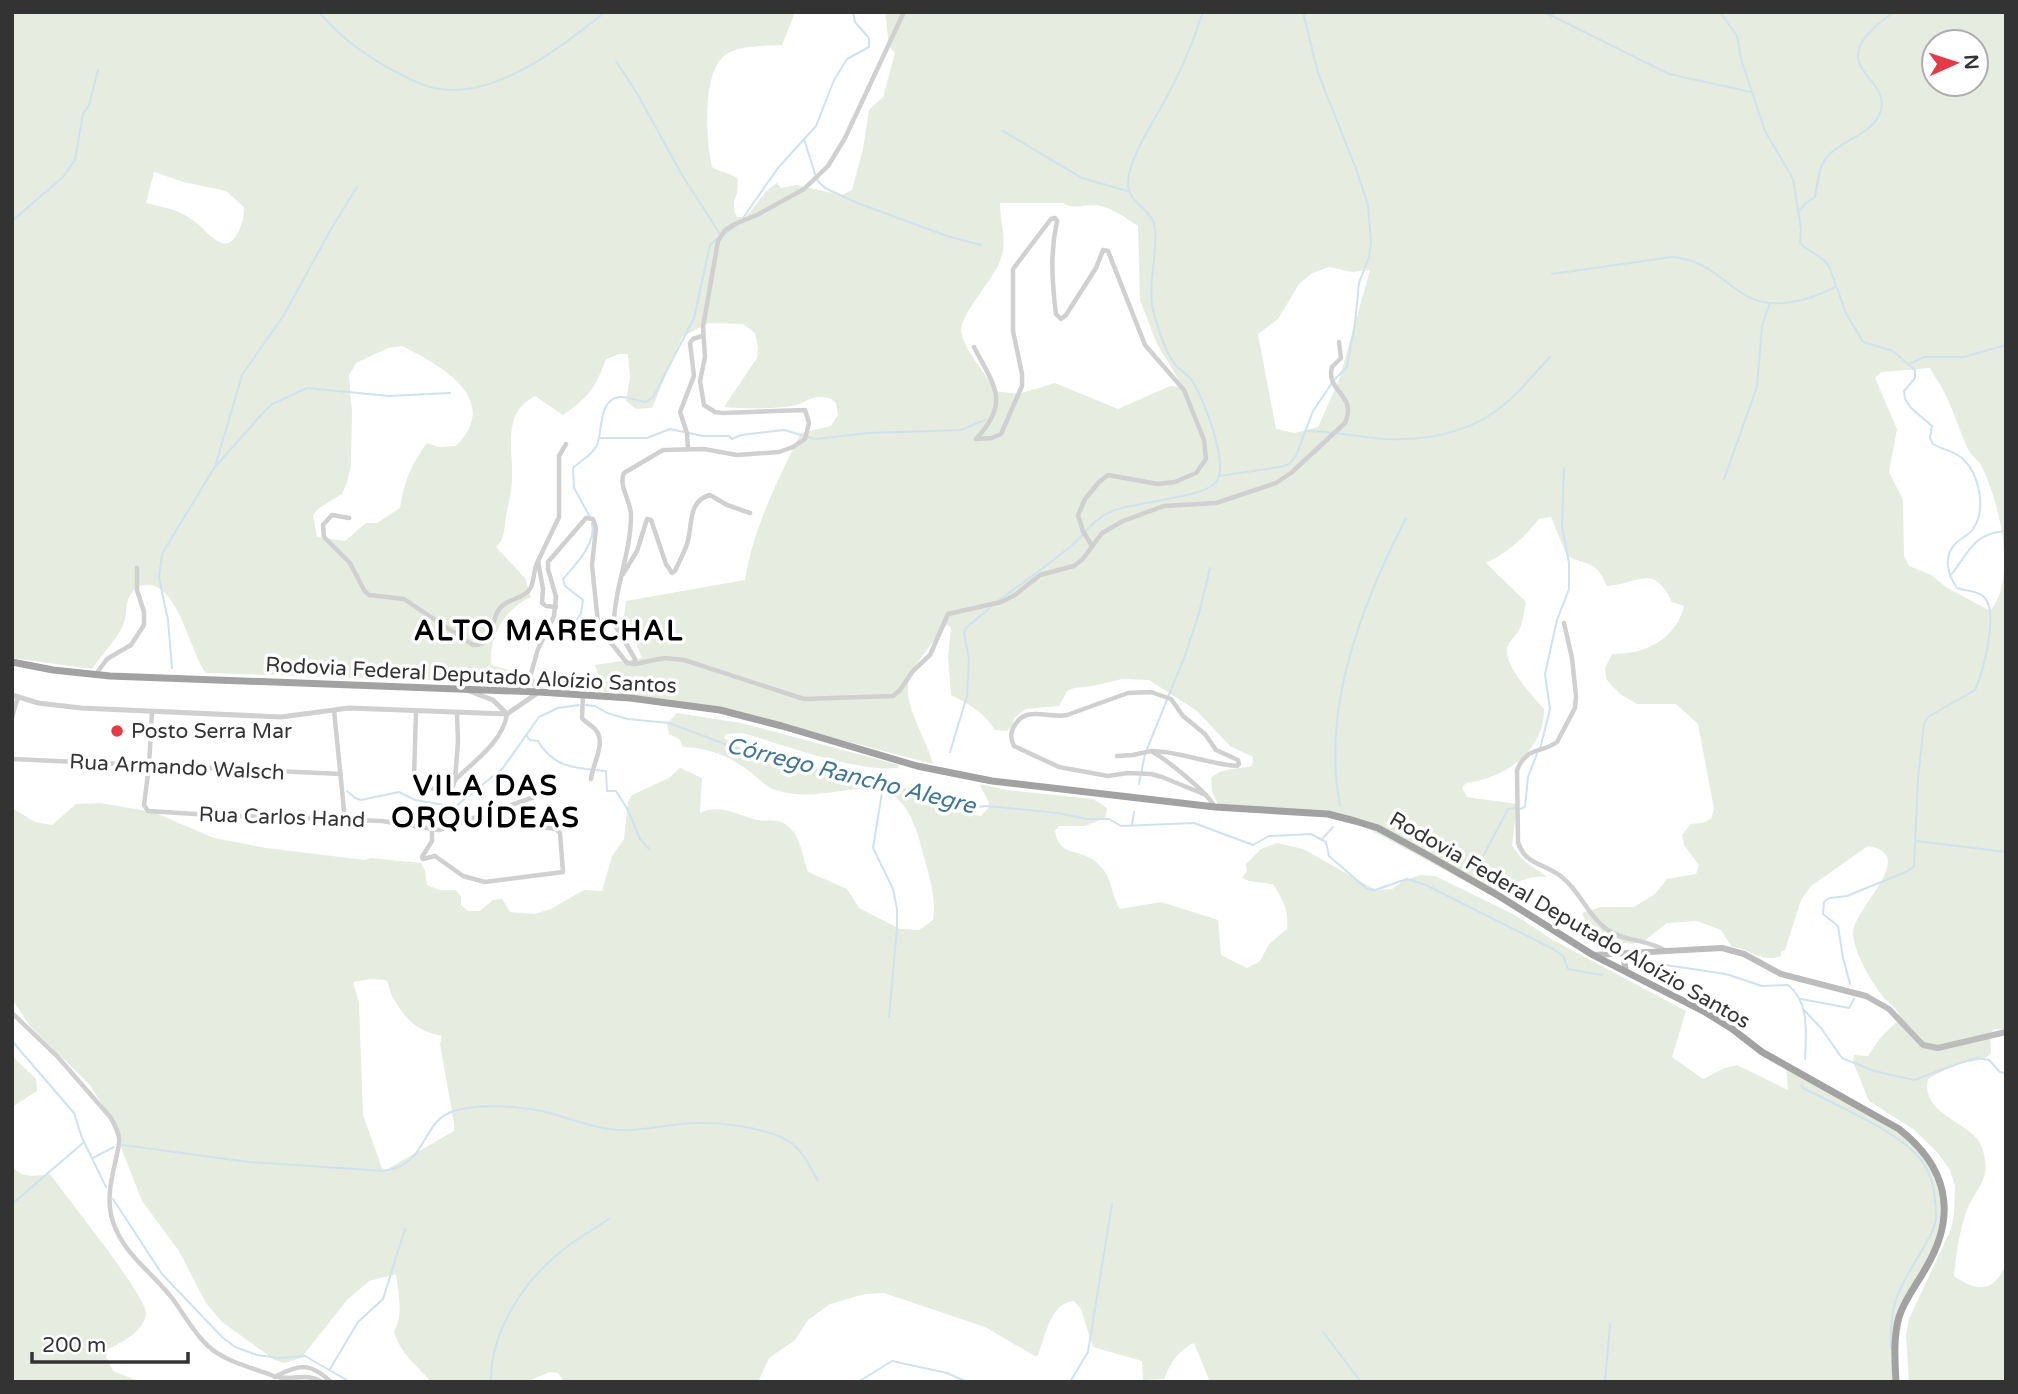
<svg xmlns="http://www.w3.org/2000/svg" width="2018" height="1394" font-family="'Varela Round',sans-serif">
  <rect width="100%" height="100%" fill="#fff"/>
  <g fill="#e6ecdf" fill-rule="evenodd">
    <path d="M12 12H795L782 45C765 46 744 45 728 53 701 68 706 141 712 167 721 173 730 172 738 179L737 193 734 201V211L737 217H745C757 206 762 192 777 183L781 188 796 185 842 195 852 190 863 149 869 110 883 97 895 53 889 46 885 12H2006V1030L1995 1029 1990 1033 1991 1053C1982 1063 1971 1060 1959 1064 1948 1068 1938 1073 1928 1079 1920 1116 1972 1121 1982 1147 1984 1153 1987 1167 1985 1173 1983 1184 1973 1196 1968 1207 1960 1228 1956 1253 1954 1276 1974 1290 1991 1294 2004 1269L2006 1180V1382H1909L1906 1335 1909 1319 1951 1229 1954 1214 1955 1186 1950 1170 1937 1152 1913 1129 1869 1101 1853 1062 1854 1055 1868 1056 1880 1038 1899 1020V1014C1895 1007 1889 1003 1884 998 1872 983 1854 953 1853 934 1851 910 1921 854 1868 846L1811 886 1801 900 1785 950 1781 952V956C1763 964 1749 948 1732 947L1721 930 1697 921 1667 923 1644 941 1631 944 1604 939 1587 925 1582 913 1601 907H1634L1655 894 1667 879 1696 874 1699 865 1684 845 1682 835 1691 824 1702 823 1711 819 1714 809 1698 724 1676 704H1637L1620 694 1606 679 1605 668 1612 654C1645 655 1676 639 1684 606L1672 602C1653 563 1641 583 1607 586 1595 559 1590 567 1567 556L1551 517 1539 519C1524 538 1508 552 1486 563L1526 602C1524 611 1523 622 1519 630 1516 636 1509 641 1507 648 1504 665 1532 696 1544 709 1545 750 1504 779 1466 783L1462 788 1467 797 1517 804 1512 846 1523 860 1547 877C1519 875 1514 888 1489 894L1352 820 1218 805 1212 791 1211 778C1222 767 1237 770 1252 766L1253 757 1230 746 1197 711 1149 680 1122 679 1093 686 1074 688 1067 691 1059 706 1026 709 1014 718 1013 725 1007 731 995 730C983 711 970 705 951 695L948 657 951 628 948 625 942 627C933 645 917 659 910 677 900 701 927 739 933 764L725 709 665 699 604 692 595 665 642 658 624 616 626 601 745 580C753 529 778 479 801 433L831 426 838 415 836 403C832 399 828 397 822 397 811 396 806 402 796 405 783 409 739 409 724 407L757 358 758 347 755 333 743 324 708 323 682 337 652 408 636 409 626 401 630 378 628 354H619L606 359C596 387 588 398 563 415L535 396C502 413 513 447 512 479 512 492 508 504 506 517 504 528 505 539 496 547L525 578 531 597C504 609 489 637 491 665L509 670 534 685 495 682 206 673C189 651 178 580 144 585 138 586 134 588 131 594 124 604 128 614 123 625 115 643 102 653 92 669L12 658ZM1934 42H1976V84H1934ZM154 172 184 182 226 191 244 207C244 218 242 225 237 234 226 256 209 234 198 224 193 220 185 215 179 212 169 208 157 206 146 203ZM1000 203H1063C1072 210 1085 204 1096 205 1111 207 1126 218 1138 226L1140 300 1157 344 1183 387 1170 386 1118 409 1055 383 1018 394 995 391C987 374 963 349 961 331 960 315 993 280 1000 261 1008 243 1000 222 1000 203ZM1329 267 1352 272 1370 270 1339 380 1318 427 1295 433 1276 429 1258 334 1278 319 1299 284 1312 273ZM402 346C440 365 503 399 456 446L438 447 427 443C412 462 403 485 400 508L377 523H366L345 541 317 537 313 515 319 508 342 494 347 482 351 466 352 412 349 375 356 363 388 348ZM1930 368C1935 377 1942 386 1946 396 1955 414 1960 433 1969 451 1972 457 1979 460 1982 467 1999 502 2018 578 1990 611L1946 587 1931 575 1909 566 1904 556 1903 500 1889 472 1897 429 1875 378 1881 372Z"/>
    <path d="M677 713 741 723 899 765 898 768C855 772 785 745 742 733L726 734 724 738 746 751 771 755 826 771 882 778 917 794 919 803 944 810 981 816 989 807C989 797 982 793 980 784L1006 790 1093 799 1107 808 1105 818 1085 826H1059L1055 831C1060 857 1076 848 1093 860 1114 874 1109 892 1120 909L1161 902 1218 920 1221 955 1247 968 1260 961 1269 944 1287 929C1289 910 1283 900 1273 884L1249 881 1242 878 1247 871 1246 864 1261 849 1277 843 1303 849 1376 890 1392 889 1403 881 1420 875 1435 876 1515 915 1553 940 1686 1011 1672 1057 1703 1079 1725 1068 1737 1065 1788 1090 1786 1066 1907 1137 1930 1159 1940 1174 1945 1188V1201L1933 1250 1903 1304 1894 1349 1898 1382H1210L1194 1343C1178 1350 1170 1364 1164 1379L1143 1380 1142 1361 1093 1347 1081 1309 1074 1301C1050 1303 1046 1335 1038 1355L1035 1356 985 1327 884 1293 865 1294 830 1304 808 1320 795 1340 769 1358 758 1382H564L558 1373 550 1372 526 1382H431C417 1365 400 1354 394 1331 404 1316 398 1292 396 1274L369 1281 347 1300 301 1358 284 1363 275 1360 222 1322 206 1303 179 1251 142 1201 108 1114 90 1085 30 1026 12 999V808L35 822 52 825 76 804 100 803 153 812 214 838 266 848 365 860 370 858 421 863 425 871 427 885 439 890H456L461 897V905L468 911H480L493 900 502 899 510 912 535 914 551 909 584 890 602 891 612 856 624 839 628 802 632 795 669 778 680 768 702 778 700 813C720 803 738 816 758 820 767 822 776 818 785 824 801 834 802 856 808 872L847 889 859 908 900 929 919 930 933 920C937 894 927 871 921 846 896 745 836 813 773 789 765 786 758 778 752 773 731 757 710 748 683 747L679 739 669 734 667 724ZM371 979 386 980C390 985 389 990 392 996 406 1020 415 1030 442 1036L440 1044 454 1124V1131L386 1170 382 1168 363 1115 359 1003 353 982Z"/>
    <path d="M12 1056 36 1079 37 1091 12 1107Z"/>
    <path d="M12 1166C22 1179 35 1176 50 1174 64 1194 147 1297 146 1313 144 1332 122 1342 108 1349L106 1357 113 1371 141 1382H12Z"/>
  </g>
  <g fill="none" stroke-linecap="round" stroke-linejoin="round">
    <g stroke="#cfe2ee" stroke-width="2">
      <path d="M319 12C338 35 359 51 385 66 400 74 417 84 434 88 493 101 562 47 605 12"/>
      <path d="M1544 12 1669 74 1751 92"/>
      <path d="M1720 12 1737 36 1741 59 1765 131 1793 179 1801 229 1800 242 1803 246 1824 260 1829 266 1846 313 1863 342 1893 351 1915 370V378L1904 391 1905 399 1911 408 1932 426 1930 438 1933 444C1942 450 1953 450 1962 458 1979 473 1987 509 1973 529 1969 535 1961 538 1956 543 1943 556 1947 574 1957 588 1965 591 1975 590 1983 596 2000 610 1983 672 1975 690L1928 717 1924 724 1918 779 1914 866 1908 871 1847 896 1829 898 1824 902 1823 914 1838 926 1843 958 1850 984"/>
      <path d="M616 61 638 95 682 175 720 234"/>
      <path d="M1003 131 1082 178 1127 191"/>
      <path d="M804 139 817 180 825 188 855 202 947 236 981 245"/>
      <path d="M1798 212 1806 203 1815 197C1817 187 1818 174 1822 165 1833 140 1874 137 1881 110 1890 74 1816 66 1894 12"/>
      <path d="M743 218 778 168 816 126 834 80 847 59 869 47V38L855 22 853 12"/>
      <path d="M12 221 63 177 75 160 83 114 89 105 98 70"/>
      <path d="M725 234 737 225"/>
      <path d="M1552 274 1672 257C1708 260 1719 280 1747 296 1773 311 1811 300 1835 287"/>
      <path d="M1911 363 1924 357H1964L2006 345"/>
      <path d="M1305 431C1332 431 1358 437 1385 439 1428 441 1472 432 1505 404 1521 390 1535 373 1550 357"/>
      <path d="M600 438H647L670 429 703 436H729L732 439 741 435 784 430 815 439 868 433 961 430 985 420"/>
      <path d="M215 467 242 375 284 315 331 229 357 187"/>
      <path d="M1219 476 1280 467 1289 464 1296 456 1313 411 1334 380 1347 367 1355 323 1359 283 1369 257 1371 243 1368 205 1356 169 1318 73 1303 12"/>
      <path d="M1724 479 1757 387 1762 326 1770 303"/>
      <path d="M590 517 574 488 573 468C581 460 592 456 597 445 603 431 598 400 619 397 628 396 637 401 646 402L653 397 694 318 710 245 717 239"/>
      <path d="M1950 576C1968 555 1972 533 2006 531"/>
      <path d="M998 601C1022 583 1047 566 1070 547 1084 535 1092 520 1110 512 1133 501 1203 499 1216 482 1230 465 1203 398 1193 382 1188 374 1179 370 1174 363 1164 349 1159 330 1154 314 1146 285 1158 258 1155 229 1153 207 1127 205 1128 182 1128 158 1159 113 1170 91 1184 65 1194 39 1203 12"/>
      <path d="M575 622 581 614 583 600 565 586 563 579C575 565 597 543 592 523"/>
      <path d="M172 668 168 620 159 578 162 554 214 468 261 415 272 404 307 388 389 396 450 393"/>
      <path d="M586 705 595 706 607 713 628 719 669 723 733 747 808 768 909 791 966 808 987 806 1058 813 1087 819H1109L1121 826 1194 823 1253 845 1269 836 1311 834 1326 842 1329 856 1367 889 1375 890 1407 879 1426 885 1553 949 1563 956 1568 969 1602 975"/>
      <path d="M526 735 530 740 538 741C554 769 577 768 606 771L607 791H616L628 810 640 839 649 849"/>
      <path d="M1147 749 1184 658 1199 613 1210 568"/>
      <path d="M1540 749 1550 709 1545 674 1557 620 1569 589V563L1562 526 1564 468"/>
      <path d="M950 752 967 696 969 659 964 633 966 628 991 607"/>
      <path d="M1139 784 1145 754"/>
      <path d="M883 786 873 848 893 889 897 909V928L889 1017"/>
      <path d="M347 791 355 798 361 800 399 792 415 800 455 807 503 768 539 717 558 708 579 705"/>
      <path d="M1340 806C1321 708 1362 604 1406 518"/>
      <path d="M1520 809 1525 807 1528 777 1537 754"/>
      <path d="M1132 825 1134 812"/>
      <path d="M1323 838 1333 827"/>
      <path d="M1917 841 2006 852"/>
      <path d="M1477 868 1508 809 1514 808"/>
      <path d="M1632 960 1726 974 1762 986 1788 985C1810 1002 1806 1034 1805 1059"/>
      <path d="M1801 999 1849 1008 1854 999"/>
      <path d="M1804 1010 1821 1028 1842 1058 1874 1071 1914 1080 1960 1063 1977 1058 1989 1060 2000 1072 2006 1073"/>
      <path d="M12 1041 74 1113 82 1138 106 1187"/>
      <path d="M1801 1085 1803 1088C1837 1106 1904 1133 1924 1164 1931 1175 1934 1187 1935 1200 1937 1213 1937 1224 1930 1236 1906 1281 1888 1294 1891 1349"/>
      <path d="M123 1145 249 1162 384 1171C430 1164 420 1121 454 1111 480 1103 523 1106 550 1113 571 1119 594 1128 617 1130 638 1132 660 1126 681 1124 713 1121 751 1125 781 1137 801 1146 808 1163 818 1181"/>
      <path d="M93 1158 114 1147"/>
      <path d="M113 1199 162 1274 222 1337 235 1347 257 1355 279 1358 305 1356 350 1382"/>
      <path d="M12 1204 83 1143"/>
      <path d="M1323 1332 1361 1382"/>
      <path d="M330 1369 358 1322 383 1299 405 1229"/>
      <path d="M491 1382C490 1331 525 1279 564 1249 578 1238 594 1229 609 1219"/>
      <path d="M858 1382 892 1361 947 1373 967 1382"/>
      <path d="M1070 1382 1088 1352 1112 1204"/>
      <path d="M1605 1382 1610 1324"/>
    </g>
    <g stroke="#d0d0d0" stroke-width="4.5">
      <path d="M974 347C994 386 1011 402 976 439L992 438 1001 434 1022 386V374L1013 331V269L1051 219 1055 218 1057 221C1050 253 1052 282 1056 314L1061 319 1066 315 1096 268 1103 250 1108 251 1145 345 1184 390 1204 440 1206 459 1196 473 1175 482 1158 484 1108 475 1099 482 1085 499 1078 515 1083 531 1092 546"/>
      <path d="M688 449 687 433 680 412 694 376 690 343 693 339 702 336"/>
      <path d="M349 518 332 515 323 525 324 537 350 563 364 590 369 595 404 599 473 645C494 646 490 620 500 608 508 598 526 599 531 587 535 578 533 570 538 561"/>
      <path d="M623 574 637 551 647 519 651 520 666 564 672 573 675 571C679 562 684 553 687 544 693 526 687 501 710 495L727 505 750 513"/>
      <path d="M556 607 546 606 542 603 543 589 538 561 559 517V456L566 444"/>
      <path d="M1564 623 1572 658 1576 696 1575 708 1557 742C1540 754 1527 746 1517 770L1518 842C1525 866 1546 863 1563 878 1580 892 1588 915 1605 928 1623 942 1648 939 1666 951"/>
      <path d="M635 664 664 658 684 660 804 699 893 696 900 690 913 671 930 655 948 614 1001 602 1015 595 1040 575 1074 566 1082 560 1102 533 1123 521 1164 506 1216 503 1276 483 1291 473 1345 423C1358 394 1325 392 1332 367L1341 358 1339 342"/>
      <path d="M96 674 107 659 131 645 144 625V612L137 590V568"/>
      <path d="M530 677 539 692"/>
      <path d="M519 691 530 677 538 649 554 616 556 597 548 569V562L586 518 593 519 596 528 592 565 599 633 612 644 627 663 634 664 635 659 615 625 614 619C616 584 631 551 631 515 631 501 618 486 624 473L663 450 704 449 737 455 779 452 793 447 805 439 809 423 805 410 723 413 715 412 704 405 700 381 705 357 703 327 718 241 725 230 735 224 757 215 804 189 828 166 845 138 904 12"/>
      <path d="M583 695 582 718C586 723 591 725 595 729 607 742 593 762 591 779"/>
      <path d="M334 710 345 820"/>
      <path d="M152 712 149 766 144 805 148 811 211 815 382 821 439 830 537 796"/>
      <path d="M416 712 414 778 430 788 445 792 452 789 455 780C473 762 503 742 507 714"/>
      <path d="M12 717 18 697"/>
      <path d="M1151 751C1180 751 1207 764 1237 766L1239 764 1238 760 1216 750 1205 734 1183 716 1171 699 1151 692 1128 693 1067 715C1049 719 1026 705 1015 725 1010 732 1010 738 1014 746L1059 767 1108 776 1127 773 1151 774 1162 777 1206 795"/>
      <path d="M1117 756 1133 755 1151 751C1166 759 1207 792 1214 806"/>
      <path d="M12 759 341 774"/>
      <path d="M455 780 458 742 457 713"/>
      <path d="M432 830V841L422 857 423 859 435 856 463 876 485 882 563 872 560 833 556 829 541 827"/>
      <path d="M12 1013 57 1056 111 1118C114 1124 118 1130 119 1138 120 1144 117 1152 116 1159 111 1180 106 1201 113 1222 124 1255 152 1272 172 1298 184 1314 193 1332 208 1346 224 1361 250 1367 271 1375 289 1383 305 1371 322 1382"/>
      <path d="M275 1377C299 1364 310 1362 331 1382"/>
    </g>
    <g stroke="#d0d0d0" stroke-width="5">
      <path d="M469 691 493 700 507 714"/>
      <path d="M12 695 38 703 81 708 281 717 349 708 507 714"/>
      <path d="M507 714 539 692"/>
    </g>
    <g stroke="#bdbdbd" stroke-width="6">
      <path d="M1593 955 1722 948 1744 954 1781 974 1866 996 1889 1009 1923 1045 1938 1048 2006 1032"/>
      <path d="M1626 972 1624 960 1629 953"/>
    </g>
    <path stroke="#a2a2a2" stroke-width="7" d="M12 662 53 670 110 676 539 692 630 698 720 710 782 726 917 766 992 781 1215 807 1328 814 1355 821 1378 828 1429 856 1499 896 1593 955 1705 1012 1731 1028 1762 1052 1899 1129C1946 1166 1958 1212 1927 1266 1918 1283 1905 1298 1899 1317 1893 1338 1895 1361 1896 1382"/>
  </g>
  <circle fill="#e63946" stroke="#fff" stroke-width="2.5" cx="117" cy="731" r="7"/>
  <g text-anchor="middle" stroke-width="7" stroke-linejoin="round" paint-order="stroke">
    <g font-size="21" fill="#333" stroke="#fff">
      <text transform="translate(471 675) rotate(3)" y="7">Rodovia Federal Deputado Aloízio Santos</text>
      <text transform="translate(177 767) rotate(3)" y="7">Rua Armando Walsch</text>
      <text transform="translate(282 817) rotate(2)" y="7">Rua Carlos Hand</text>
      <text transform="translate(1570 920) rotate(30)" y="7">Rodovia Federal Deputado Aloízio Santos</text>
    </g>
    <g font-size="21" fill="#333" stroke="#fff" text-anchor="start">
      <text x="131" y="738">Posto Serra Mar</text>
    </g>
    <g font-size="23" font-style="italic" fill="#3f7597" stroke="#fff">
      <text transform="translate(851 775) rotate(14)" y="8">Córrego Rancho Alegre</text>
    </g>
    <g font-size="28" font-weight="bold" letter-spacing="2" fill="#000" stroke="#fff">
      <text x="549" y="640">ALTO MARECHAL</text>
      <text x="486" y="795">VILA DAS<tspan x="486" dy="32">ORQUÍDEAS</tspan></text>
    </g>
  </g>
  <rect width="2018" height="1394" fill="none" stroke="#333333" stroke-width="28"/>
  <g transform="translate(1955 63) rotate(87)"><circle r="33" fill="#ffffff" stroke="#adadad" stroke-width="2"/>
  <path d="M0-5L12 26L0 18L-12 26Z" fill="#e63946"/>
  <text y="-10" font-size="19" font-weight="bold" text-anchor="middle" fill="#333333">N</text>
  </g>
  <path d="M32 1352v10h156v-10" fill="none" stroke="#333333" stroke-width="3.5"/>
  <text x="42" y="1352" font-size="21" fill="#333333" stroke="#ffffff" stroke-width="5" paint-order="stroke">200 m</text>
</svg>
